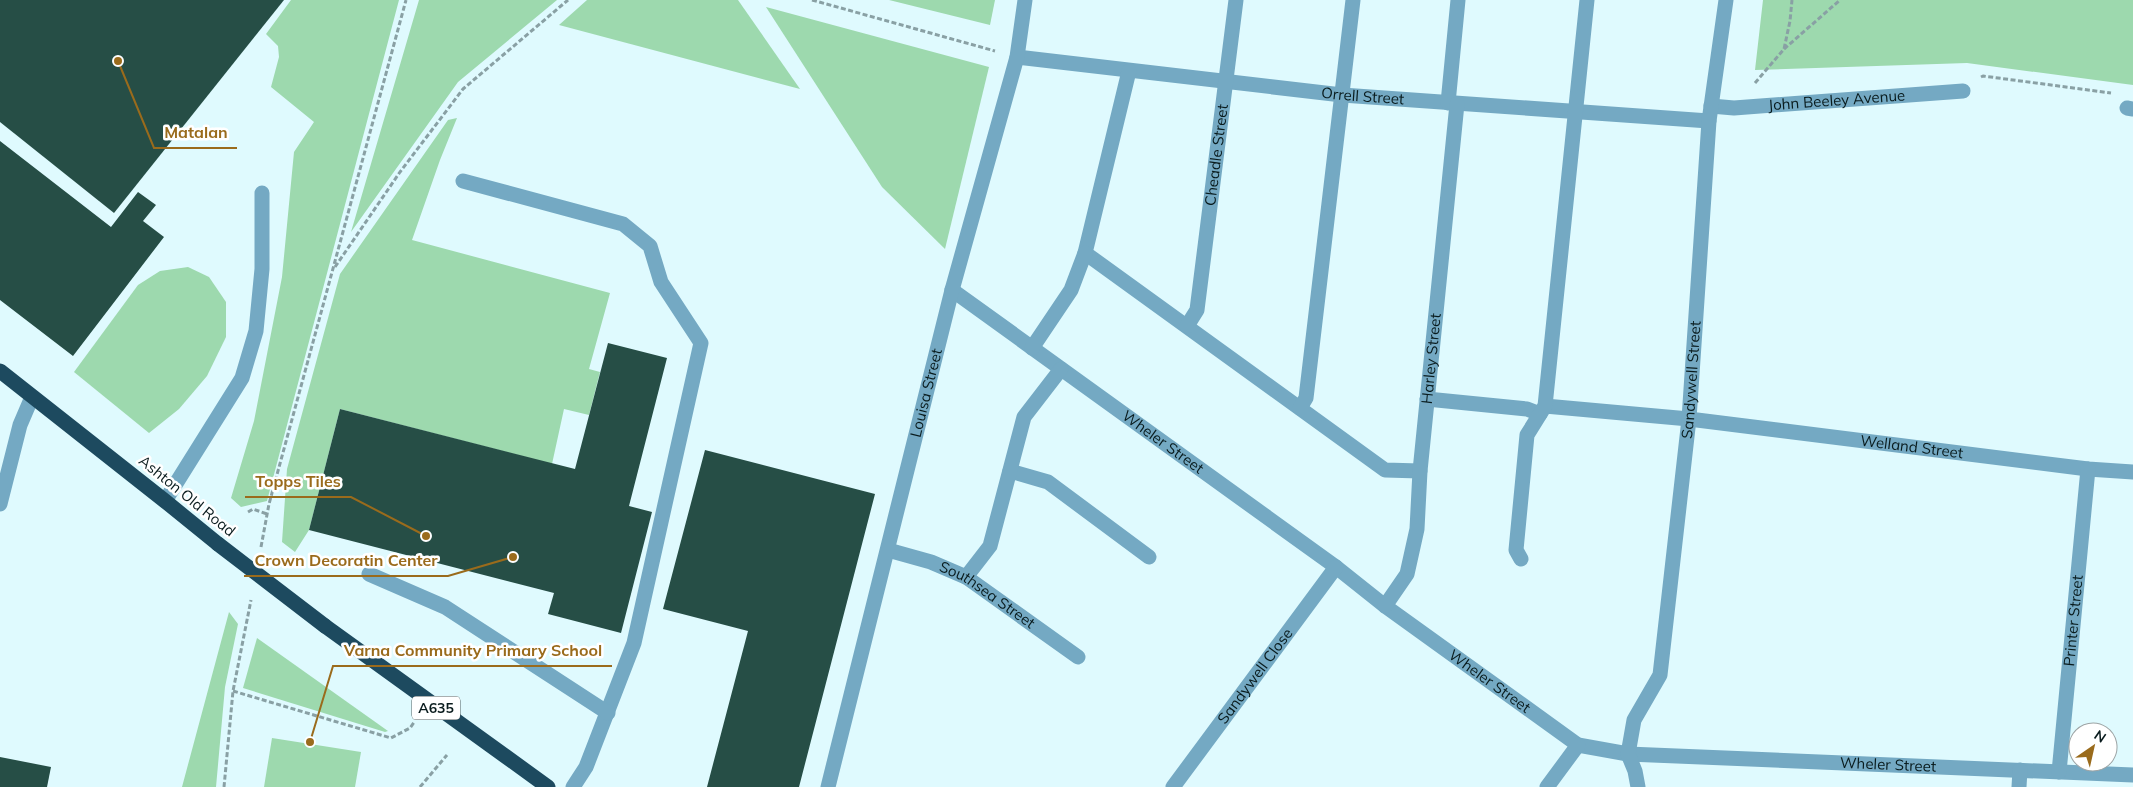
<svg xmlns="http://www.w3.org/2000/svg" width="2133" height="787" font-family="Mulish,sans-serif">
  <rect width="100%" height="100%" fill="#dffafe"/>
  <g fill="#9dd9ae">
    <path d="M291 0H399L267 501 241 507 231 498 254 421 282 277 294 152 314 122 271 87 279 57 278 46 266 34Z"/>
    <path d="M419 0H557L458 82 351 232Z"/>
    <path d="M587 0H738L800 89 559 25Z"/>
    <path d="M889 0H995L990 25Z"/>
    <path d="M1763 0H2133V85L1967 63 1755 70Z"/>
    <path d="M766 7 989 67 945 249 882 187Z"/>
    <path d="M457 118 440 160 412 240 610 293 589 369 600 372 589 415 564 409 552 464 340 409 309 530 295 552 282 542 287 469 340 274 448 120Z"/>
    <path d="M188 267 209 277 226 302V337L207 376 179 409 149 433 74 372 138 285 160 271Z"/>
    <path d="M229 612 238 624 225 687 216 787H182Z"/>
    <path d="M257 638 388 731 385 732 243 688Z"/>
    <path d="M272 738 361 752 355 787H264Z"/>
  </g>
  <g fill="#264e46">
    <path d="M0 0H284L114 213 0 122Z"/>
    <path d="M0 141 111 227 138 192 156 205 143 221 164 237 73 356 0 300Z"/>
    <path d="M608 343 667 358 629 506 652 512 621 633 548 614 554 593 309 530 340 409 575 469Z"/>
    <path d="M705 450 875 494 799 787H707L748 631 663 609Z"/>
    <path d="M0 757 51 767 47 787H0Z"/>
  </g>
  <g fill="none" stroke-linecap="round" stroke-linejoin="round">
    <g stroke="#89a0a4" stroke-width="3" stroke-dasharray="5 2.5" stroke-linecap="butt">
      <path d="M812 0 995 51"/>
      <path d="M1784 49 1840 0"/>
      <path d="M1981 77 1983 76 2111 93"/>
      <path d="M1755 83 1784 49 1790 21 1792 0"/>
      <path d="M335 267 400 172 463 89 568 0"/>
      <path d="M248 512 253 509 267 514"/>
      <path d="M261 547 269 504 406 0"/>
      <path d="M233 691 391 738 410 728 415 721"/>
      <path d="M224 787 233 691 251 600"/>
      <path d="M420 787 447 755"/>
    </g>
    <g stroke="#74a9c3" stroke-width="15">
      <path id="s1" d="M1017 57 1342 95 1709 121"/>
      <path d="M1129 71 1085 253 1385 470 1420 471"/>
      <path d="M1448 103 1458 0"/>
      <path id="s2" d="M1711 106 1734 108 1963 91"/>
      <path d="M2127 108 2133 109"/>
      <path d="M463 181 623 224 650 246 661 282 701 343 634 643 586 767 573 787"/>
      <path id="s3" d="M952 290 1336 567 1385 606 1578 745 1628 754 2133 775"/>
      <path id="s4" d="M1187 326 1197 310 1236 0"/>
      <path d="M1032 348 1071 290 1085 253"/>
      <path d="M1427 399 1527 409 1540 414"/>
      <path id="s5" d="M1545 406 1689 419 2088 469 2133 472"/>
      <path d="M1300 408 1306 398 1353 0"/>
      <path d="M1010 471 1048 482 1149 557"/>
      <path d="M165 501 242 378 256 331 262 269V193"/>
      <path d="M0 504 20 425 32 397"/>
      <path id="s6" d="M888 550 931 562 966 577 1078 657"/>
      <path d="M1521 559 1516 550 1527 435 1545 406 1587 0"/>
      <path d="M369 574 445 607 608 713"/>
      <path d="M966 577 990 546 1024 417 1061 369"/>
      <path id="s7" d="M1385 606 1407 574 1417 529 1420 471 1457 104"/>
      <path id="s8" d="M2059 772 2088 469"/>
      <path id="s9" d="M828 787 952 290 1017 57 1025 0"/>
      <path id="s10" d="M1173 787 1336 567"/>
      <path d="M1547 787 1578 745"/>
      <path id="s11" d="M1638 787 1635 771 1628 754 1634 720 1660 675 1689 419 1709 121 1726 0"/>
      <path d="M2019 787 2020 770"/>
    </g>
    <g stroke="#1d4a5f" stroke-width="15">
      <path d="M0 371 165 501 218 544"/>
      <path d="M325 626 548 787"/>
    </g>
    <path stroke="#1d4a5f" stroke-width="15" d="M218 544 325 626"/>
  </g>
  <g text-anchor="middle" stroke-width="5" stroke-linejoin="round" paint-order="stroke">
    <rect fill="#fff" stroke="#535f61" stroke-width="1" x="412" y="696.5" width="48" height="23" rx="4"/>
    <g font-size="14" font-weight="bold" fill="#091b1d">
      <text x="436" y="713">A635</text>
    </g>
    <g font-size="15" fill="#091b1d" stroke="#fff">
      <text dy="5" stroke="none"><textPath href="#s1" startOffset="348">Orrell Street</textPath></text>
      <text dy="5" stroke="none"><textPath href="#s2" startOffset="126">John Beeley Avenue</textPath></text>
      <text dy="5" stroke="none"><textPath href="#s4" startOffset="175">Cheadle Street</textPath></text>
      <text dy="5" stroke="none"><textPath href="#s7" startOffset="256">Harley Street</textPath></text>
      <text dy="5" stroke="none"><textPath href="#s11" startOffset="418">Sandywell Street</textPath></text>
      <text dy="5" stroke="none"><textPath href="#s9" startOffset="406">Louisa Street</textPath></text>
      <text dy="5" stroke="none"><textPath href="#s3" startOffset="260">Wheler Street</textPath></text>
      <text dy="5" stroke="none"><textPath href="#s5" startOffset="369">Welland Street</textPath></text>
      <text transform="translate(187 496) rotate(39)" y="5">Ashton Old Road</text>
      <text dy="5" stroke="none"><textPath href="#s6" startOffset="110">Southsea Street</textPath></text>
      <text dy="5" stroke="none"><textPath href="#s8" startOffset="152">Printer Street</textPath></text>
      <text dy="5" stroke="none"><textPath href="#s10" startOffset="138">Sandywell Close</textPath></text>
      <text dy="5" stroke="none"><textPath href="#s3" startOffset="665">Wheler Street</textPath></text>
      <text dy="5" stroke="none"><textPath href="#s3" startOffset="1085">Wheler Street</textPath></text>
    </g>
  </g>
  <path fill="none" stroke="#9a6b1c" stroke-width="2" d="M118 61L154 148H237M426 536L351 497H245M513 557L448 576H244M310 742L333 666H612"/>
  <g fill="#9a6b1c" stroke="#fff" stroke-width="2">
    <circle cx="118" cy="61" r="5"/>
    <circle cx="426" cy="536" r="5"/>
    <circle cx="513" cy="557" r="5"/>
    <circle cx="310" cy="742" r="5"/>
  </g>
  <g font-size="16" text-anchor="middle" font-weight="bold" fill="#9a6b1c" stroke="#fff" stroke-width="5" stroke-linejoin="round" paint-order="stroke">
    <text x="196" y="138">Matalan</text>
    <text x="298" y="487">Topps Tiles</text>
    <text x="346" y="566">Crown Decoratin Center</text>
    <text x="473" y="656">Varna Community Primary School</text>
  </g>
  <g transform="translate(2093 747) rotate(34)"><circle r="24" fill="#ffffff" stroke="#9da4a5"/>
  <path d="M0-4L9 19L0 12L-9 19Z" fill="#9a6b1c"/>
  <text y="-8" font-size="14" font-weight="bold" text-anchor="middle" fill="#091b1d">N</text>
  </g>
</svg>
